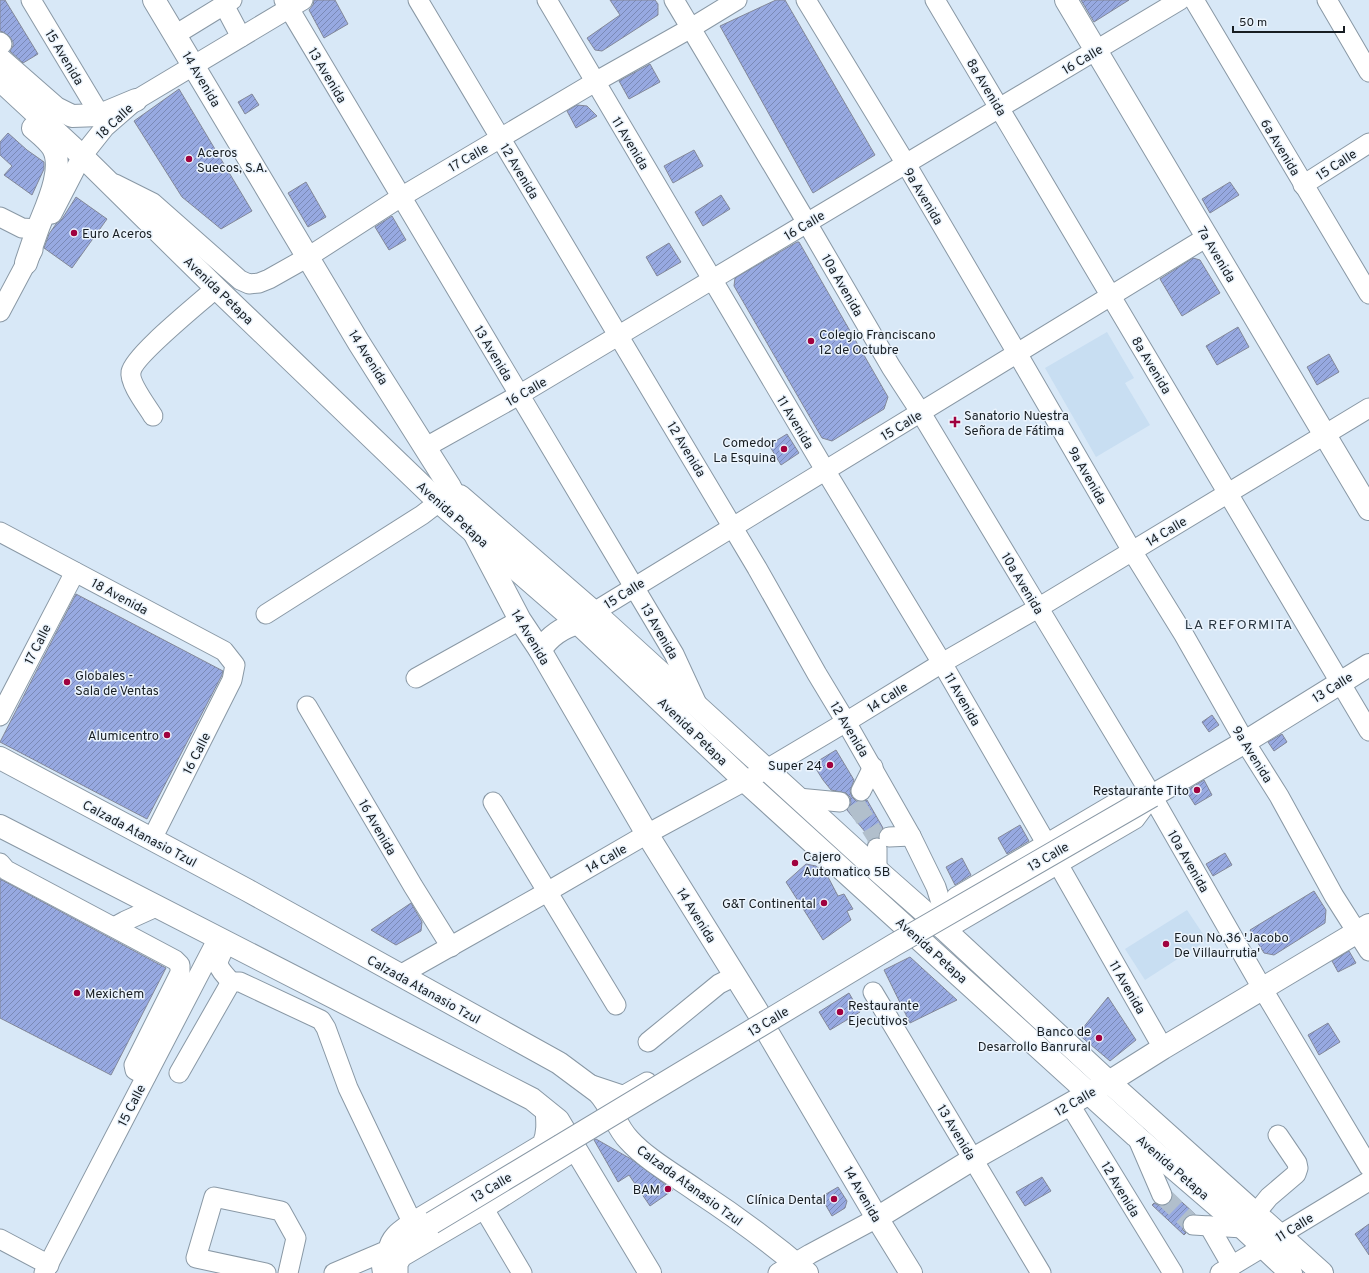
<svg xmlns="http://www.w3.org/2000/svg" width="1369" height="1273" font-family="Overpass,sans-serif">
  <defs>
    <pattern id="building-hatch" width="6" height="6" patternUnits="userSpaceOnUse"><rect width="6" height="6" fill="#97a9e1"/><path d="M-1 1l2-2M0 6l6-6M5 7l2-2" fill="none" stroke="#7a89b6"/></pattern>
  </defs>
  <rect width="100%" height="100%" fill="#d8e8f7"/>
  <g fill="#c8def2">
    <path d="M1107 332 1134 378 1125 383 1150 425 1096 457 1045 368Z"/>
    <path d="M1187 910 1207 940 1145 980 1125 949Z"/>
  </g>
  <g fill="url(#building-hatch)" stroke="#838899">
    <path d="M0 0H5L38 54 23 63 10 51 13 46V42L10 37 3 32 0 31Z"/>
    <path d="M314 0H335L348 24 324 38 309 10 313 5Z"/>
    <path d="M610 0H655L658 4V15L602 51 595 50 587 38 620 15Z"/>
    <path d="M776 0H785L875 155 813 193 720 26Z"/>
    <path d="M1081 0H1129L1094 22Z"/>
    <path d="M650 64 660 82 629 99 619 81Z"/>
    <path d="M179 89 252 211 221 229 182 197 134 121Z"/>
    <path d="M252 94 259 105 245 114 238 102Z"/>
    <path d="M577 105 587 106 597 116 576 128 567 111Z"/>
    <path d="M8 133 27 150 44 162V169L32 195 4 175 12 166 0 155V142Z"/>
    <path d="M694 150 703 166 673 183 664 166Z"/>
    <path d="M306 182 326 217 308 227 288 193Z"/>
    <path d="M1230 182 1239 195 1210 213 1202 199Z"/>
    <path d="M721 195 730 209 703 226 695 212Z"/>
    <path d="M76 197 107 219 72 268 44 248 49 234 56 224 62 219Z"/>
    <path d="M392 216 406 240 389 250 375 227Z"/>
    <path d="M797 242H799L888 397 884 409 832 441 822 438 734 286 735 278Z"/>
    <path d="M669 243 681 262 657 276 646 257Z"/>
    <path d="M1193 258 1200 260 1220 293 1182 316 1160 279Z"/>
    <path d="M1238 327 1249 347 1217 365 1206 346Z"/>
    <path d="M1329 354 1339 372 1317 385 1307 367Z"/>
    <path d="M787 434 799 453 781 465 769 445Z"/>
    <path d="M76 594 223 671 222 675 147 819 0 742Z"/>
    <path d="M1212 715 1219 725 1209 732 1202 722Z"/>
    <path d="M1282 734 1287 742 1274 751 1268 742Z"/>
    <path d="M836 750 854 780 850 791 852 797 856 801 862 802 867 800 883 828 879 832 878 837 871 839 847 810 851 803 850 797 846 793 831 790 823 780 813 764Z"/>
    <path d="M1204 780 1212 795 1195 805 1186 791Z"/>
    <path d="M1020 825 1029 841 1007 854 998 838Z"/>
    <path d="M1225 853 1232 865 1213 876 1206 864Z"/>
    <path d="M962 858 971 875 955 885 946 867Z"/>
    <path d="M806 864 816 866 827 875 838 896 844 894 853 909 847 911 851 920 823 940 786 882Z"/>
    <path d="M0 879 166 968 111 1075 0 1018Z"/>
    <path d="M1314 891 1326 910 1325 923 1274 955 1264 953 1250 930Z"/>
    <path d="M411 903 422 922 421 931 396 945 371 930Z"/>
    <path d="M1349 951 1356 963 1338 972 1332 961Z"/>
    <path d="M910 957 957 1000 910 1023 884 970Z"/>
    <path d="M849 993 860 1012 830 1030 819 1012Z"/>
    <path d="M1108 997 1136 1040 1110 1061 1078 1034Z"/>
    <path d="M1328 1023 1340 1042 1319 1055 1308 1035Z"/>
    <path d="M596 1139 631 1159 673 1190 650 1206 629 1175 618 1182 594 1140Z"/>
    <path d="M1042 1177 1051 1191 1025 1206 1016 1192Z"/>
    <path d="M838 1187 847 1201 845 1208 832 1216 821 1197Z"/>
    <path d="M1172 1193 1195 1214 1188 1215 1184 1219 1182 1225 1183 1230 1186 1233 1184 1235 1152 1205 1154 1203 1160 1206 1167 1205 1171 1201 1173 1197Z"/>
    <path d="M1369 1224V1255L1355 1234Z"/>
  </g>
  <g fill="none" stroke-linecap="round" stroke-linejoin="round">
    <g stroke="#b1bfcc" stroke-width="19" stroke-dasharray="19 10" stroke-linecap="butt">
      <path d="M855 803 877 838V848"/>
      <path d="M1162 1195 1193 1225"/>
    </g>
    <defs>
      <g id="minor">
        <path d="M31 0 100 115"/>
        <path d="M284 0 674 654 698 706"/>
        <path d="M418 0 757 568 817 674 846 722 911 836 936 887 942 906"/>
        <path d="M547 0 825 470 942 663 1046 843"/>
        <path d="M674 0 807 223 891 367 921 413 1152 796 1262 988 1369 1167"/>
        <path d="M806 0 906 164 1017 353 1132 551 1184 635 1245 742 1279 796 1334 896 1369 951"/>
        <path d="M935 0 1369 731"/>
        <path d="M1194 0 1369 294"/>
        <path d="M1327 0 1369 72"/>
        <path d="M224 5 241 37"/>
        <path d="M175 35 232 0"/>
        <path d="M0 42 2 44"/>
        <path d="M115 184 153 203 240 280 249 284 259 283 269 279 308 257 401 197 595 82 691 28 737 0"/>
        <path d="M1303 185 1369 143"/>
        <path d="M52 214 82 156 105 127 136 100 303 0"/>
        <path d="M0 217 22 228 37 229"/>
        <path d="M0 312 33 250"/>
        <path d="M153 416C147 406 129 383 131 372 134 355 200 303 216 288"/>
        <path d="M426 447 519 395 1180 0"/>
        <path d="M0 532 224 651 235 665 232 680 152 839"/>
        <path d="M594 612 1207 237"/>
        <path d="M266 614 422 515 439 502"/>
        <path d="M416 678 520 620"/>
        <path d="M307 706 413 886 451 947"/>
        <path d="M0 716 75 572"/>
        <path d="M861 791 873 767"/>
        <path d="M798 798 840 802"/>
        <path d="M493 802 616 1005"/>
        <path d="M889 837 911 836"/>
        <path d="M877 848V870"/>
        <path d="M0 863 6 870 175 960 180 965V973L134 1065 135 1070 146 1076"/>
        <path d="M1058 864 1163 1048"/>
        <path d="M956 897 1119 801 1146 797"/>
        <path d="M114 927 125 921 156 907"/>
        <path d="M945 930 1135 819 1149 800"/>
        <path d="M227 943C216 965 214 963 231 982"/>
        <path d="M400 975 547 892 647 834 767 769 846 722 942 663 1038 608 1369 408"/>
        <path d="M873 992 1041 1273"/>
        <path d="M648 1042 719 984 735 976"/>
        <path d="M179 1073 231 982H240L321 1020 326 1028 348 1088 412 1222"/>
        <path d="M589 1084 622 1095 626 1094 647 1082"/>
        <path d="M1070 1105 1173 1273"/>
        <path d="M1137 1137 1162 1195"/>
        <path d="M484 1209 522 1273"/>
        <path d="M1256 1213 1269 1197 1296 1174 1298 1168 1297 1163 1278 1135"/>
        <path d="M1193 1225 1243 1228"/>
        <path d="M1209 1226 1232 1266"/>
        <path d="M0 1239 49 1265"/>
        <path d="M44 1273 218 938"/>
        <path d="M266 1273 196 1258 214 1197 281 1211 296 1238 288 1273"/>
        <path d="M334 1273 388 1250C390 1236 401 1230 412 1222L542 1144C547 1133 546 1122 545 1109"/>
        <path d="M398 1273V1264L402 1257 484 1209 576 1150"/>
        <path d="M778 1273 810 1254 877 1218"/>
        <path d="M1220 1273 1263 1247 1280 1235 1369 1181"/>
      </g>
      <g id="major">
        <path d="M154 0 359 343 450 487 520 620 540 650 647 834 759 1014 768 1033 877 1218 911 1273"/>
        <path d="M1066 0 1369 509"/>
        <path d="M0 59 56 108 72 116 100 115 136 100"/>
        <path d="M0 80 82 156 216 288 439 502 578 623 745 781 1136 1136 1243 1228 1291 1273"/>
        <path d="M26 263C30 251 34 239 38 228 46 207 65 169 53 148 48 140 40 134 33 128"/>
        <path d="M460 496 594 612 877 870 945 930 1109 1082 1322 1273"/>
        <path d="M540 650C550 636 561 628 578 623"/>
        <path d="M0 758 247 890 559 1063 598 1092C612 1106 615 1126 629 1140 646 1159 676 1176 697 1191 735 1216 772 1243 807 1273"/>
        <path d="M1152 796 1245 742 1369 665"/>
        <path d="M0 826 532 1099 558 1120 650 1273"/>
        <path d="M877 1218 973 1159 1109 1082 1163 1048 1369 925"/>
        <path d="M384 1273 382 1259 385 1254 432 1223"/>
      </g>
    </defs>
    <use href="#minor" stroke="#8998a5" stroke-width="21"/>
    <use href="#major" stroke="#8998a5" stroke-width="24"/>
    <use href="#minor" stroke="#fff" stroke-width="19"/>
    <use href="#major" stroke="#fff" stroke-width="22"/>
    <defs>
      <path id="major-bridge" d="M432 1223 894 945 1152 796"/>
    </defs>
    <use href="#major-bridge" stroke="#8998a5" stroke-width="24" stroke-linecap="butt"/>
    <use href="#major-bridge" stroke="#fff" stroke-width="22"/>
  </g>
  <g fill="#a0013e" stroke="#ebf4fd" stroke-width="1.5">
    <circle cx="189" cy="159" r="4"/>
    <circle cx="74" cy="233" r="4"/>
    <circle cx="811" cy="341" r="4"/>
    <path d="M953 416h4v4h4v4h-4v4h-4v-4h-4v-4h4z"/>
    <circle cx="784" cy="449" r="4"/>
    <circle cx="67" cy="682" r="4"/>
    <circle cx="167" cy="735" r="4"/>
    <circle cx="830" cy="765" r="4"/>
    <circle cx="1197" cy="790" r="4"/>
    <circle cx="795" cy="863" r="4"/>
    <circle cx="824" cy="903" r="4"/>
    <circle cx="1166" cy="944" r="4"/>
    <circle cx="77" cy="993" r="4"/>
    <circle cx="840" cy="1012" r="4"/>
    <circle cx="1099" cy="1038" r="4"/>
    <circle cx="668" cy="1189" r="4"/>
    <circle cx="834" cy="1199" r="4"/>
  </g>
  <g text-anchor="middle" stroke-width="3" stroke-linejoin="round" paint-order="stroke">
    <g font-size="13" fill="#171d22" stroke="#ebf4fd">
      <text transform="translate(65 57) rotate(59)" y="5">15 Avenida</text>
      <text transform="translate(1082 59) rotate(-31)" y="5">16 Calle</text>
      <text transform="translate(328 75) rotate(59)" y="5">13 Avenida</text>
      <text transform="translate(202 79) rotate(59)" y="5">14 Avenida</text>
      <text transform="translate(987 87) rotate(59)" y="5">8a Avenida</text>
      <text transform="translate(114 121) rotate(-43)" y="5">18 Calle</text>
      <text transform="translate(631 143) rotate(59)" y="5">11 Avenida</text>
      <text transform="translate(1281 147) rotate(59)" y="5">6a Avenida</text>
      <text transform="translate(468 157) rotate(-30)" y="5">17 Calle</text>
      <text transform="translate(1336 164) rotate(-33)" y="5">15 Calle</text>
      <text transform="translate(520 171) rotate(59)" y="5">12 Avenida</text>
      <text transform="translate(924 196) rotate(59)" y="5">9a Avenida</text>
      <text transform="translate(804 225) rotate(-31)" y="5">16 Calle</text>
      <text transform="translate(1217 254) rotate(59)" y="5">7a Avenida</text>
      <text transform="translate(843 285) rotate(60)" y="5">10a Avenida</text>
      <text transform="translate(219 290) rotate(44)" y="5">Avenida Petapa</text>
      <text transform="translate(494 353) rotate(59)" y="5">13 Avenida</text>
      <text transform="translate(369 357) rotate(58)" y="5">14 Avenida</text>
      <text transform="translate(1152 365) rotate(59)" y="5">8a Avenida</text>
      <text transform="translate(526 391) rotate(-30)" y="5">16 Calle</text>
      <text transform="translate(796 422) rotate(59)" y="5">11 Avenida</text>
      <text transform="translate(901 425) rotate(-31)" y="5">15 Calle</text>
      <text transform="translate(687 449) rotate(59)" y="5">12 Avenida</text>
      <text transform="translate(1088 475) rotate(60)" y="5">9a Avenida</text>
      <text transform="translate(453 514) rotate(42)" y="5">Avenida Petapa</text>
      <text transform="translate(1166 531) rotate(-31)" y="5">14 Calle</text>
      <text transform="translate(1023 583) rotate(59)" y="5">10a Avenida</text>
      <text transform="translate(624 593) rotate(-32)" y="5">15 Calle</text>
      <text transform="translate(120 596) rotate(28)" y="5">18 Avenida</text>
      <text transform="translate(660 631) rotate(60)" y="5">13 Avenida</text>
      <text transform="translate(531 637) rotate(59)" y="5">14 Avenida</text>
      <text transform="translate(37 644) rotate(-63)" y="5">17 Calle</text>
      <text transform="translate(1332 687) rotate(-32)" y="5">13 Calle</text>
      <text transform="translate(887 697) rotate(-32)" y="5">14 Calle</text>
      <text transform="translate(963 699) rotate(60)" y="5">11 Avenida</text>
      <text transform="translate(850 729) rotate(59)" y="5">12 Avenida</text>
      <text transform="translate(693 731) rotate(44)" y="5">Avenida Petapa</text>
      <text transform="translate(196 753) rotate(-63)" y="5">16 Calle</text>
      <text transform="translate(1253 754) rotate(58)" y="5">9a Avenida</text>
      <text transform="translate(378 827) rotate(60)" y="5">16 Avenida</text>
      <text transform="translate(140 833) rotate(28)" y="5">Calzada Atanasio Tzul</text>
      <text transform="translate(1048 856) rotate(-30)" y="5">13 Calle</text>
      <text transform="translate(606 858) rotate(-30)" y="5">14 Calle</text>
      <text transform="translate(1189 861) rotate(60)" y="5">10a Avenida</text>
      <text transform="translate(697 915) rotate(58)" y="5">14 Avenida</text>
      <text transform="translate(932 950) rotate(42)" y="5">Avenida Petapa</text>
      <text transform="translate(1128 987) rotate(60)" y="5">11 Avenida</text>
      <text transform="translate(424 989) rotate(29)" y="5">Calzada Atanasio Tzul</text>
      <text transform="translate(768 1021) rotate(-31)" y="5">13 Calle</text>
      <text transform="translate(1075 1101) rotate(-30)" y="5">12 Calle</text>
      <text transform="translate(131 1105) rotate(-63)" y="5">15 Calle</text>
      <text transform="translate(957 1132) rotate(59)" y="5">13 Avenida</text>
      <text transform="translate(1173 1167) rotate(41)" y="5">Avenida Petapa</text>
      <text transform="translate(690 1185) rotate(36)" y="5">Calzada Atanasio Tzul</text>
      <text transform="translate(491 1187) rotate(-31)" y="5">13 Calle</text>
      <text transform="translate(1121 1189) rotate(59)" y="5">12 Avenida</text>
      <text transform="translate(863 1194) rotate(60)" y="5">14 Avenida</text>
      <text transform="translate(1294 1227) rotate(-32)" y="5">11 Calle</text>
    </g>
    <g font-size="13" fill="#171d22" stroke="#ebf4fd" text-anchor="start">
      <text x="197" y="157">Aceros<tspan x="197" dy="15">Suecos, S.A.</tspan></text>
      <text x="82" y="238">Euro Aceros</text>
      <text x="819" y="339">Colegio Franciscano<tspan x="819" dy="15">12 de Octubre</tspan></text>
      <text x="964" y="420">Sanatorio Nuestra<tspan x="964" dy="15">Señora de Fátima</tspan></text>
      <text x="776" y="447" text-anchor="end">Comedor<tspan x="776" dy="15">La Esquina</tspan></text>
      <text x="75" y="680">Globales -<tspan x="75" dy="15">Sala de Ventas</tspan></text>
      <text x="159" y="740" text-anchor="end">Alumicentro</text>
      <text x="822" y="770" text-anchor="end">Super 24</text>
      <text x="1189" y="795" text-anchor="end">Restaurante Tito</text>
      <text x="803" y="861">Cajero<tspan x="803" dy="15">Automatico 5B</tspan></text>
      <text x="816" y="908" text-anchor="end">G&amp;T Continental</text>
      <text x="1174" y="942">Eoun No.36 'Jacobo<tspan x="1174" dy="15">De Villaurrutia'</tspan></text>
      <text x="85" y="998">Mexichem</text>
      <text x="848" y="1010">Restaurante<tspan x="848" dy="15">Ejecutivos</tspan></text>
      <text x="1091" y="1036" text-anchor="end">Banco de<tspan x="1091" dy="15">Desarrollo Banrural</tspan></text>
      <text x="660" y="1194" text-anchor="end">BAM</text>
      <text x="826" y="1204" text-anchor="end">Clínica Dental</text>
    </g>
    <g font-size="14" letter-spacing="1" fill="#2a3742" stroke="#ebf4fd">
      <text x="1239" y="629">LA REFORMITA</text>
    </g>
  </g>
  <path d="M1233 26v6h111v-6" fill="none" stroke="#171d22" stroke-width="2"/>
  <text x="1239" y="26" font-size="12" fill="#171d22" stroke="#ebf4fd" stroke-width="3" paint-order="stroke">50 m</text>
</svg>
